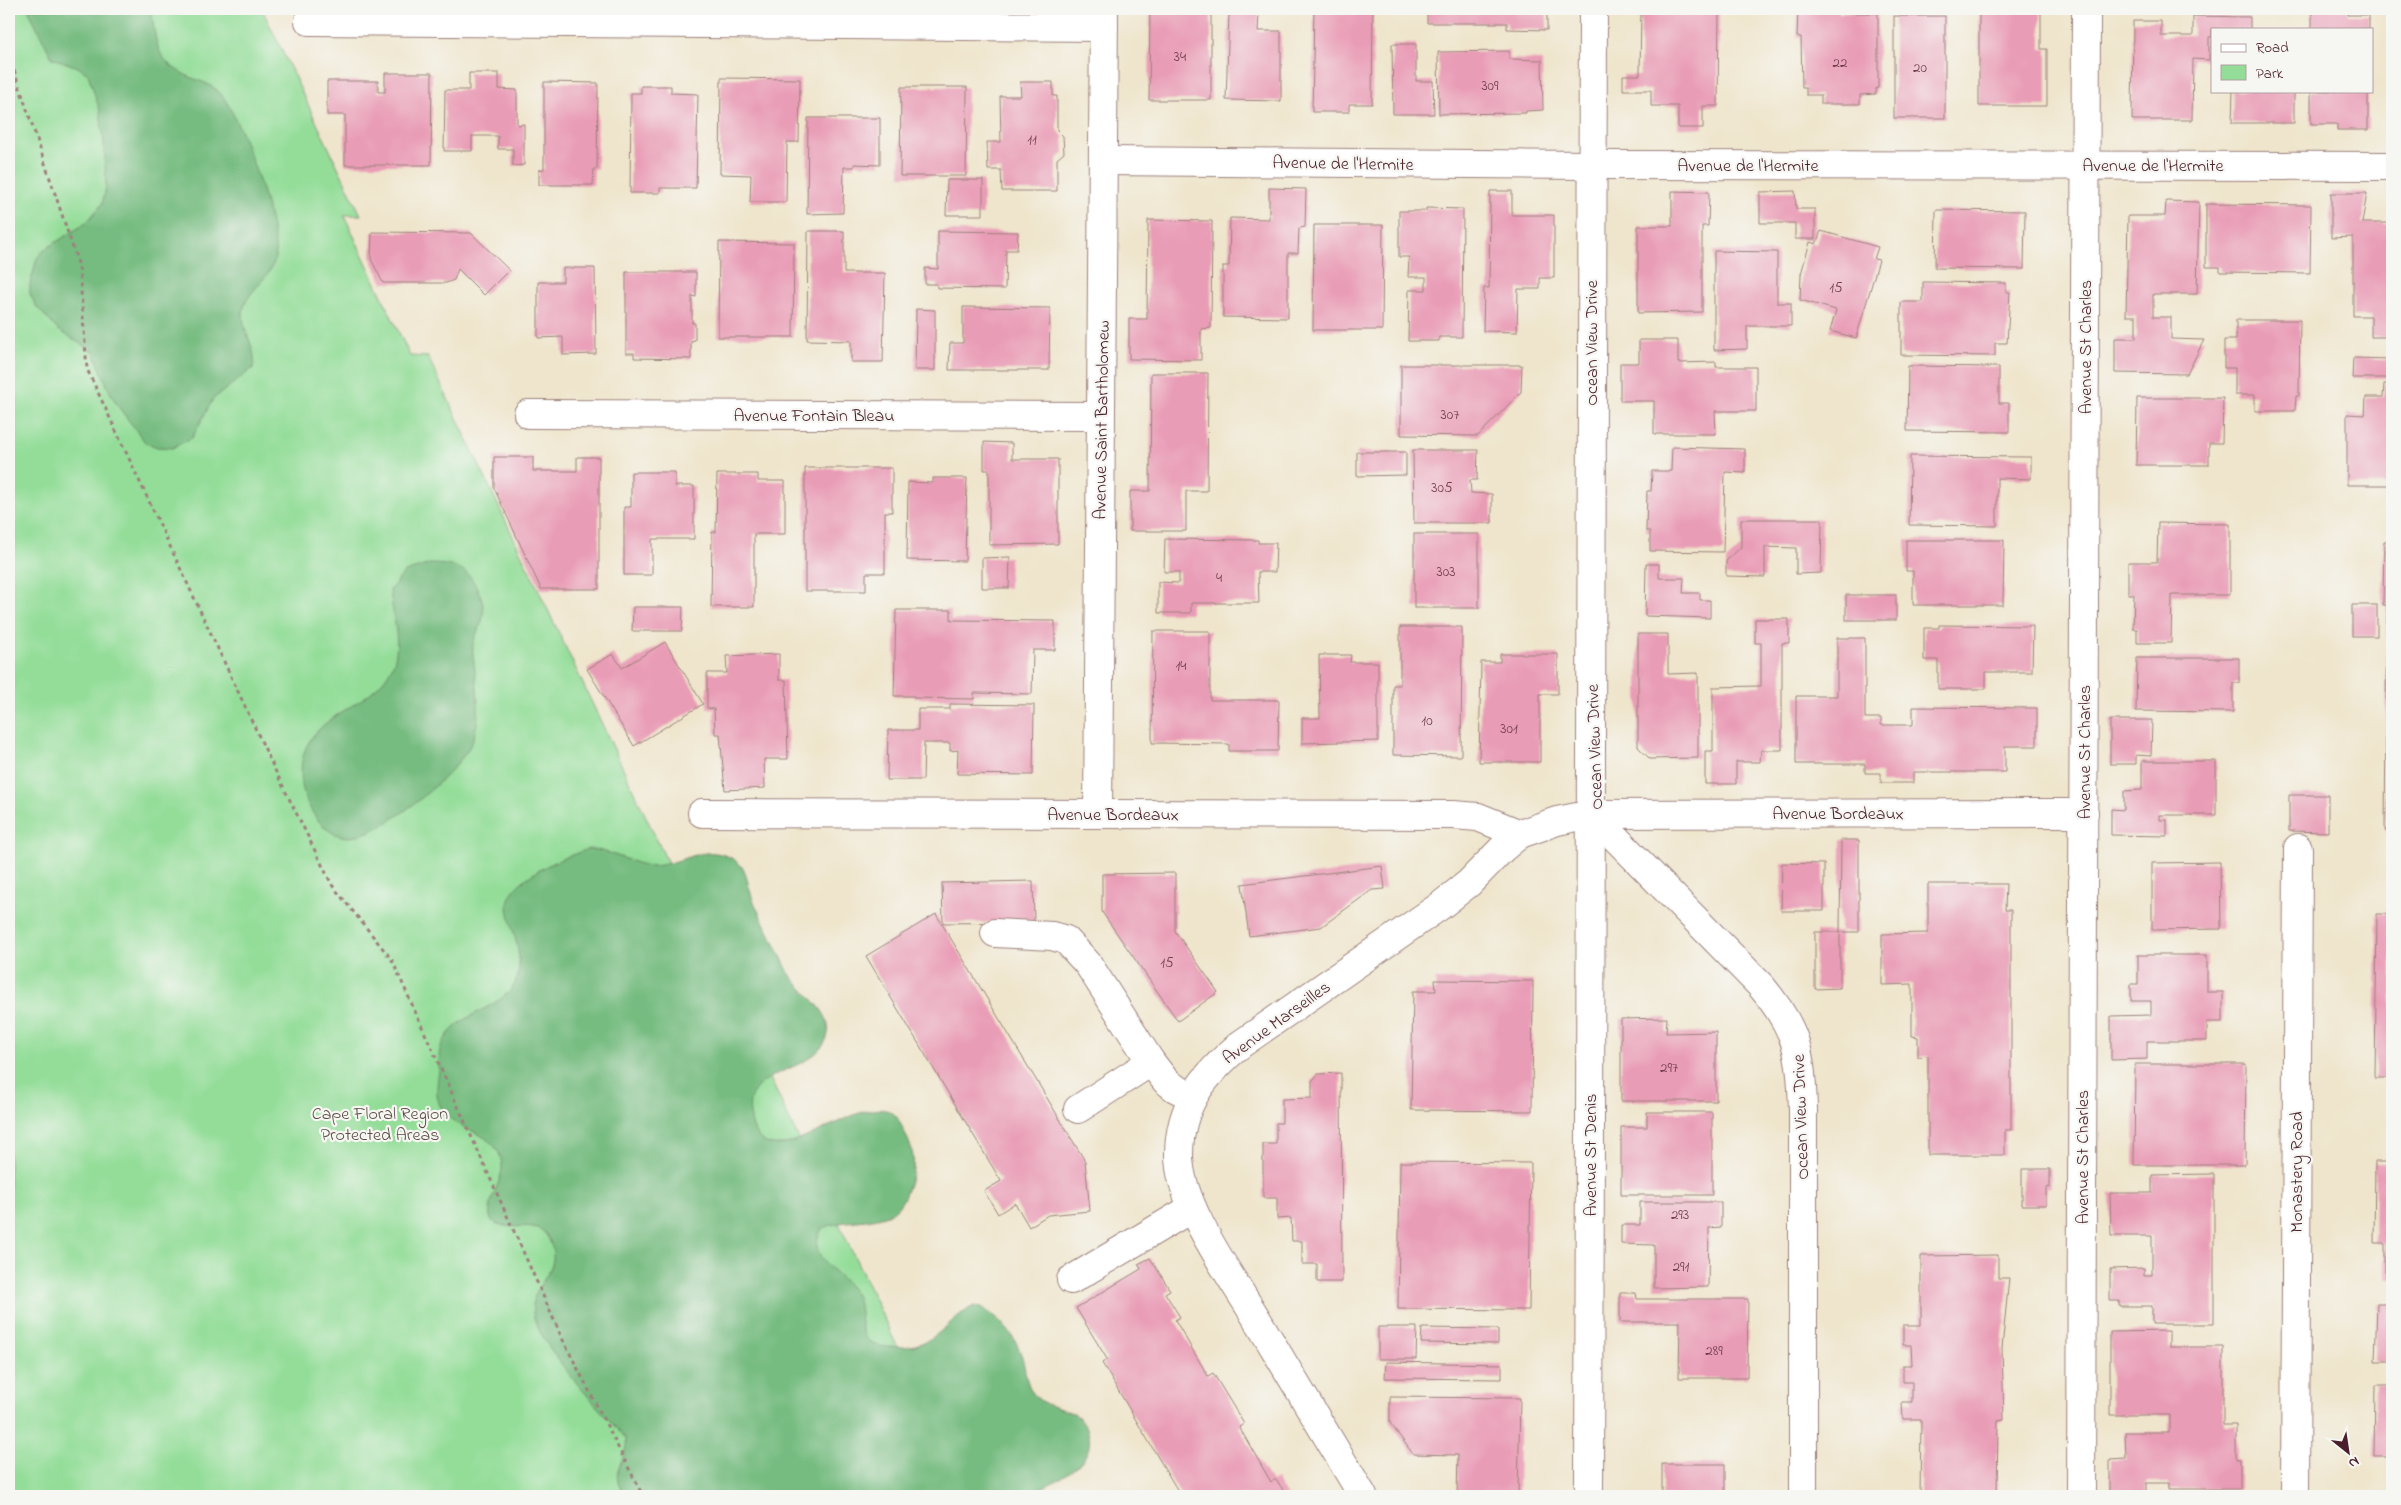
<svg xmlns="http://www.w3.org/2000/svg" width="2401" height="1505" font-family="'Indie Flower',sans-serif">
  <rect width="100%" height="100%" fill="#f6f6f2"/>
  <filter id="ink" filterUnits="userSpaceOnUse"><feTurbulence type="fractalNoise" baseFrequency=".02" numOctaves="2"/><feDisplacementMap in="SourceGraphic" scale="10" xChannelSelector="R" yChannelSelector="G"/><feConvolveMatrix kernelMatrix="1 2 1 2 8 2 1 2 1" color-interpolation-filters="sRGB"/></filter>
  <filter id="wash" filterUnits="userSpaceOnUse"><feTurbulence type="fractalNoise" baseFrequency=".0096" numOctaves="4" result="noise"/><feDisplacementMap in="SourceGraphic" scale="20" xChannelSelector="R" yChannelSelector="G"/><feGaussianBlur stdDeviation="1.12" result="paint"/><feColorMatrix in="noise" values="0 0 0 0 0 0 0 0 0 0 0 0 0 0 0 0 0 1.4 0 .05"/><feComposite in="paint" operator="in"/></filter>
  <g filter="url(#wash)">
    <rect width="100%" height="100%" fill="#efe5cc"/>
    <path fill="#93dd98" stroke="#6e7e62" d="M9 9H262L361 215H344L410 356 428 357 968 1496H9Z"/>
    <g fill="#76bc80" stroke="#606e56">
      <path d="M28 9H151C157 46 154 61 192 78 201 81 212 85 219 92 238 109 281 234 275 258 271 279 244 292 243 313 242 332 258 349 253 368L213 399 192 438 172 448 157 447 145 442 117 405 108 388 94 352 57 329 36 306 30 294V284L37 258 44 250 86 223 102 204 106 187 104 144 100 111 88 74 78 67 52 58Z"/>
      <path d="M430 564C455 565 467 566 478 590 482 599 485 607 483 616 482 626 475 634 473 644 472 653 474 662 475 671 478 694 481 720 472 742 458 773 383 836 349 837 323 837 305 806 302 784 292 710 375 715 394 662 401 640 392 613 390 590L405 572Z"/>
      <path d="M589 849C610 850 636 866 653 866 679 865 703 844 729 857 734 859 739 863 742 867 748 877 749 891 754 902 764 925 777 946 787 969 797 991 841 1013 825 1042 807 1075 743 1069 750 1114 761 1195 854 1089 893 1113 898 1117 901 1125 904 1131 911 1146 916 1157 912 1174 908 1186 905 1202 894 1211 874 1225 844 1217 822 1229 803 1258 842 1272 855 1293 866 1312 850 1346 889 1347 918 1348 930 1342 950 1323 958 1316 965 1310 975 1306 995 1311 1015 1335 1021 1354 1025 1365 1025 1378 1030 1388 1039 1407 1058 1406 1074 1414 1081 1418 1086 1425 1088 1432 1099 1466 1047 1485 1024 1496H625C623 1492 619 1487 618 1482 614 1467 629 1454 626 1439 603 1412 538 1346 533 1313 529 1281 568 1271 547 1236 535 1217 509 1235 491 1220 484 1201 507 1179 501 1159 493 1128 449 1132 439 1103 435 1092 438 1080 439 1069 440 1062 438 1053 441 1047 455 1010 509 1009 517 978 524 953 511 932 508 907 506 879 566 856 589 849Z"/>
    </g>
    <g id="blocks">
      <g fill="#e99cb6">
        <path d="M1150 9H1174V12H1190V9H1211V100H1149Z"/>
        <path d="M1314 9H1373L1372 104H1349V112H1312Z"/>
        <path d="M1427 9H1547V30L1507 29V23H1427Z"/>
        <path d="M1641 9H1719L1718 106H1703V128H1678V106H1651V90H1623V75H1640Z"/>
        <path d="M1798 9H1839V13H1878V88H1876V94L1860 95V104H1821V95H1806V88H1802L1801 37H1797Z"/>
        <path d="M1979 9H2041V49H2047V106H1979Z"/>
        <path d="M2312 9H2348V15H2369V29H2312Z"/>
        <path d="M1229 13H1259L1258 31H1281V101L1226 100Z"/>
        <rect x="1894" y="16" width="51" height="102"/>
        <path d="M2193 16 2250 17V29H2212V37H2209V60L2193 59 2192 120H2132L2133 21H2161V36H2193Z"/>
        <path d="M1392 44H1416V81H1433L1434 114H1393Z"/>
        <path d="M1509 51V59L1542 60 1543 110 1526 111V113L1439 114 1438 52Z"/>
        <path d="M385 73H432L431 165H345V115H327V81H378V92H385Z"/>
        <path d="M469 73H499V89L517 90V125L524 124V165L513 166V149H498V136H472V151H444L445 90H469Z"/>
        <path d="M721 78 800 79 799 142H787L786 202H750L751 175 720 174Z"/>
        <path d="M544 82 598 83 597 169H594L593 185H539V170L544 169Z"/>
        <path d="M1020 82H1053V96H1057V130L1063 136 1064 153 1057 159V191H1002L1001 170H988L987 142H1001L1000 96H1021Z"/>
        <path d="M641 86H671V93L698 94 696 188H660V193H630L631 93H641Z"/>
        <path d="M901 87H967L966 176H900Z"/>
        <path d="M2233 91H2294V123H2232Z"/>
        <path d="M2311 91H2368V130H2337V124H2311Z"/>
        <path d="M808 118H880V165L854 164V167H844L843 213 807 214Z"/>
        <path d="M947 180H983V215H946Z"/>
        <path d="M1269 188 1306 189 1305 227 1299 228 1298 253H1288V318L1223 317V266H1229L1230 218 1269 219Z"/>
        <path d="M1490 191H1512V215H1554V278H1540V289H1518L1517 332 1483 331 1484 288H1489Z"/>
        <path d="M1672 191 1709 192 1708 226H1702V312L1638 313V226H1672Z"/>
        <path d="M1795 191 1796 209H1815V239H1795V223H1760V192Z"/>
        <path d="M2331 193H2367L2362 223H2392V337H2371V316H2353V237L2331 238Z"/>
        <path d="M2166 201 2199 202 2197 294H2153V317H2171V339L2204 340 2187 374 2115 373V338H2136V316H2126L2128 216H2165Z"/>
        <path d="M2206 204 2311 205 2310 273 2220 272V267H2206Z"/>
        <path d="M1426 208 1463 209 1462 337H1439V341H1408L1409 290H1426V277H1408L1409 257H1399V211H1426Z"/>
        <path d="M1936 210 2025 211 2024 269 1935 268Z"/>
        <path d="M1148 220 1212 221 1211 328 1201 329V360L1129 359V319H1147Z"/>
        <path d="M1314 225H1383L1382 330H1313Z"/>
        <path d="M808 231H844V273H885L883 362H851V341L807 340Z"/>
        <path d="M938 231 1018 232 1017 250H1006L1005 289 937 288V284H925V268L938 269Z"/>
        <path d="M1821 231 1878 247 1874 259 1879 260 1856 338 1830 331 1836 310 1800 300 1801 274 1810 242 1816 244Z"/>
        <path d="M372 232 471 233 509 270 484 295 458 269 454 280 446 283H383L371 259Z"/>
        <path d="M719 242 794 243 793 337H718Z"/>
        <path d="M1714 251 1777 252V303H1791V326H1747V349L1714 350Z"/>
        <path d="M563 268H595L596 354 563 355V337L538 338V282H563Z"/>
        <path d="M626 272H696V297L692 296V323H695V340L691 341V359L634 358V353H626Z"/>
        <path d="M1923 282 2006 283V292H2010L2007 343H1995V356L1901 355V302H1923Z"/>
        <path d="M963 307 1050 308 1049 370H949L950 343H963Z"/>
        <path d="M916 309 935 310V370H915Z"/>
        <path d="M2236 320H2300L2299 396H2296L2295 411H2255V395H2235V368H2224V340H2236Z"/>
        <path d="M1639 340H1678V363L1716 362V367H1756V411H1715L1716 434H1654V401H1620V363H1639Z"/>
        <path d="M2353 358 2392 359V378H2352Z"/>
        <path d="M1401 365H1522L1521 392 1478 436 1401 435Z"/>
        <path d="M1908 366 1999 367V403H2009V432L1907 431Z"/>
        <path d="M1151 373H1208L1207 491H1186V531H1130V491H1150Z"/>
        <path d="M2384 384H2392V485H2347V414L2365 415 2366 397H2383Z"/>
        <path d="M2137 398H2223L2222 443H2209V465H2136Z"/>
        <path d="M984 442 1012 443V459H1058V544L989 545V470H984Z"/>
        <path d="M1672 447 1745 449V473L1725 472 1723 552 1650 551V531H1646L1647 491H1651L1652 471H1671Z"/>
        <path d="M1413 450H1478L1477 480H1470L1471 493 1492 494V523H1414Z"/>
        <path d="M1357 452H1406V475L1357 476Z"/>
        <path d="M1910 456 2031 457V479L1997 478V526L1909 525Z"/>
        <path d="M494 457H533V471H577V457H599V589H541L494 488Z"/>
        <path d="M805 468H892V512H885V573H866V591H805Z"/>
        <path d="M631 472H675V486H694V539H652V575H624V507H631Z"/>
        <path d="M717 474H758V481H785V534H754V607H711L712 532H716Z"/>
        <path d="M933 478H967L965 561 907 560 908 482 933 483Z"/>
        <path d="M1741 519H1822L1821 573 1796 574V548L1765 547V577L1726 576V561L1741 547Z"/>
        <path d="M2158 523 2230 524V595H2172L2171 643H2137V629H2133L2134 594H2128V562H2157Z"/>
        <rect x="1414" y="534" width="65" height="74"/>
        <path d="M1165 539 1258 540V543H1276L1275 572H1258L1259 603H1191V613H1158V582L1179 583V572H1164Z"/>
        <path d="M1906 540H2004L2003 605H1913V571H1906Z"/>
        <path d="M2384 541H2392V832L2385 831 2387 605H2383Z"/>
        <path d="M1010 557 1009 588H982V558Z"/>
        <path d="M1646 564H1659V578H1684L1683 593H1700V600H1710V618L1645 616Z"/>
        <rect x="1846" y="595" width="50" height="25"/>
        <rect x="2352" y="605" width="25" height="31"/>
        <path d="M633 607H683L682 631H632Z"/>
        <path d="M896 610H951V620L1055 621V650H1033L1032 694 974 693V699L914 698V696H894Z"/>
        <path d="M1755 619H1789V643H1782V750H1761L1760 762H1736V784H1705V751H1713V687L1761 686V643H1755Z"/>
        <path d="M1939 625 2033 626 2032 672H1986V689H1938V660H1924V628H1939Z"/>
        <path d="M1400 627H1462L1461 756 1393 755V685H1400Z"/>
        <path d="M1153 631H1210V700H1279L1278 751H1229V744L1152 743Z"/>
        <path d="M1638 634H1668V674L1698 673V758L1650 759 1638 747Z"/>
        <path d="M1837 638H1865V718H1881V725H1913V707L2037 708V746H2005V772H1913V783H1881V773H1865V764H1796V696H1837Z"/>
        <path d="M665 642 703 704 634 746 587 669 613 654 622 668Z"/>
        <path d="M779 654V680H786L788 759H764L765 788 725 790 720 734H715L714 709 707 708V673H727L726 656Z"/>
        <path d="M1500 654H1558V694H1540V762H1479L1481 662H1500Z"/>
        <path d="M1319 655H1351L1350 662H1378V741L1302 743V718H1320Z"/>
        <path d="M2137 658H2239V683H2233V712L2136 711Z"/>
        <path d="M950 704 1034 705 1033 775 957 774 958 750 950 751V743H924L923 780H887L888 730H918V709H950Z"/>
        <path d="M2110 720H2152L2151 756 2136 755V764H2110Z"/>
        <path d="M2142 761H2216V815H2160V820H2167V836L2111 835V809L2124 810V791L2142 790Z"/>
        <path d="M2289 795H2328V832L2289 831Z"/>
        <path d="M1841 840H1859V932H1840Z"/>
        <path d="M2220 862 2221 929 2152 930V863Z"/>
        <path d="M1782 863 1824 864V911H1781Z"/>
        <path d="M1382 866 1385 889 1372 890 1321 927 1249 936 1242 884Z"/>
        <path d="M1175 873V931L1218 992 1178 1021 1102 912V874Z"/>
        <path d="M1033 881 1034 922 943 923 942 883Z"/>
        <path d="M1928 884H2006L2005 910H2011V1130H2005V1155H1928V1056L1918 1057V1037L1912 1036V984L1882 985V934L1928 933Z"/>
        <path d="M936 914 1085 1161 1090 1211 1048 1215 1029 1227 1015 1203 998 1214 984 1191 1001 1181 866 956Z"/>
        <path d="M2377 914H2392V1078H2375Z"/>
        <path d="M1815 932H1840V988L1815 989Z"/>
        <path d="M2138 955H2207V992H2223V1022H2207V1041H2147V1059L2111 1060V1016L2151 1015V1001H2131V984H2138Z"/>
        <path d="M1435 980 1533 981 1532 1111 1411 1110 1413 991H1436Z"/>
        <path d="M1667 1018 1666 1033 1716 1032V1101H1621V1019Z"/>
        <path d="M2135 1064H2246L2245 1165H2134Z"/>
        <path d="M1341 1073 1342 1282H1317V1264H1302V1241H1292L1291 1218 1277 1219V1198H1263V1144H1276V1123H1282V1099L1312 1098V1081L1318 1074Z"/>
        <path d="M1647 1112H1712V1195H1621V1127H1647Z"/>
        <path d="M1400 1162 1531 1163 1529 1310 1398 1309Z"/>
        <path d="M2375 1162H2392V1279H2385V1243H2374Z"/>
        <path d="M2022 1169H2050V1188L2046 1187V1205H2022Z"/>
        <path d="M2214 1174V1324H2152V1306H2119V1301H2110V1269L2144 1268V1275H2152V1236H2111L2110 1193H2152V1175Z"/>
        <path d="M1640 1202H1721V1227L1709 1228 1708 1287 1654 1288V1245L1621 1244V1225H1640Z"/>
        <path d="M1998 1255V1278H2009L2002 1348 2004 1420 1998 1421 1997 1496H1920L1921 1419H1903L1902 1402H1912V1382H1903V1365H1912L1911 1345H1903V1325H1921V1256Z"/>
        <path d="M1150 1258 1170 1290 1165 1293 1180 1317 1175 1320 1208 1376 1213 1373 1244 1424 1239 1427 1271 1482 1276 1479 1287 1496H1181L1102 1363 1107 1359 1076 1308 1141 1269 1138 1264Z"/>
        <path d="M1620 1293H1636L1637 1299H1748L1747 1378H1679L1680 1322H1620Z"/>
        <path d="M2377 1304H2392V1361H2375Z"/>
        <path d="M1378 1327H1417L1416 1359H1378Z"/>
        <path d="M1422 1328 1498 1329V1344L1421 1343Z"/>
        <path d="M2169 1331V1347H2223V1425H2236V1459H2240V1489H2169V1483H2146V1494H2110V1460L2126 1459 2125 1432H2169V1415H2110V1332Z"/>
        <path d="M1386 1362 1502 1364V1379L1385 1378Z"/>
        <path d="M2375 1385H2392V1456H2374Z"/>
        <path d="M1390 1397 1520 1398 1518 1496H1457L1458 1455 1413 1454 1390 1423Z"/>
        <rect x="1662" y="1464" width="63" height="32"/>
      </g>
    </g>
  </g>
  <g filter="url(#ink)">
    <use href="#blocks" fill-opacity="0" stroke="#9c827c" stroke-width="1"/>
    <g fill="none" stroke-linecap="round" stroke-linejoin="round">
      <defs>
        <g id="minor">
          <path d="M309 21 1104 27"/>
          <path d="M1104 161 1591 165 2392 166"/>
          <path d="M528 414 1100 416"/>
          <path d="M702 813 1453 815 1478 817 1520 834"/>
          <path d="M1098 814 1104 9"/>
          <path d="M1592 814 1761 986C1798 1030 1801 1053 1803 1109V1496"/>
          <path d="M995 933 1052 936 1066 940 1088 964 1151 1062 1165 1080 1175 1088 1193 1097"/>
          <path d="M1078 1109 1151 1062"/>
          <path d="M1071 1280 1192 1208"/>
          <path d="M1363 1496C1328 1438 1293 1379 1258 1321 1232 1277 1179 1206 1179 1155 1179 1105 1204 1075 1241 1044L1440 906 1469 883 1502 849 1520 834 1557 821 1592 814 2084 813"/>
          <path d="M1589 1496 1593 9"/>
          <path d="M2081 1496 2086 9"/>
          <path d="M2295 1496 2298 848"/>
        </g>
      </defs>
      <use href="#minor" stroke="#9c827c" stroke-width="30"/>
      <path stroke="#9c827c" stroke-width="3" stroke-dasharray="4 4" stroke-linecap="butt" d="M9 55 79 266 87 369 271 762 332 885 392 960 562 1338 643 1496"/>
      <use href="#minor" stroke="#fff" stroke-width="28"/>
    </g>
  </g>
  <g text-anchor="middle" stroke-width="4.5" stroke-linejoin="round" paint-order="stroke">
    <g font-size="15" fill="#723e4e">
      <text x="1180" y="61">34</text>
      <text x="1840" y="67">22</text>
      <text x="1920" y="72">20</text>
      <text x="1490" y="90">309</text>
      <text x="1032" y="144">11</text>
      <text x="1836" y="292">15</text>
      <text x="1450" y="419">307</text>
      <text x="1442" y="492">305</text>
      <text x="1446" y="576">303</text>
      <text x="1219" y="582">4</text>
      <text x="1181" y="670">14</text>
      <text x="1427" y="725">10</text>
      <text x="1509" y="733">301</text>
      <text x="1167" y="967">15</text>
      <text x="1669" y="1072">297</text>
      <text x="1680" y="1219">293</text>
      <text x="1681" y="1271">291</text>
      <text x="1714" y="1355">289</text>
    </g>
    <g font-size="18" fill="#4a1f2b" stroke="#f6f6f2">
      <text transform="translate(1343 163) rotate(1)" y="6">Avenue de l'Hermite</text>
      <text x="1748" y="171">Avenue de l'Hermite</text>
      <text x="2153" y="171">Avenue de l'Hermite</text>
      <text transform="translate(1591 343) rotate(-90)" y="6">Ocean View Drive</text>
      <text transform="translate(2085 347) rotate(-90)" y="6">Avenue St Charles</text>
      <text x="814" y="421">Avenue Fontain Bleau</text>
      <text transform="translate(1101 420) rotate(-89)" y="6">Avenue Saint Bartholomew</text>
      <text transform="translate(1594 747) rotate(-92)" y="6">Ocean View Drive</text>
      <text transform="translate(2084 752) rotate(-90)" y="6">Avenue St Charles</text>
      <text x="1838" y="819">Avenue Bordeaux</text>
      <text x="1113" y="820">Avenue Bordeaux</text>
      <text transform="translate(1276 1022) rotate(-36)" y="6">Avenue Marseilles</text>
      <text transform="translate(1800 1117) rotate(-92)" y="6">Ocean View Drive</text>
      <text transform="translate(1590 1155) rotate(-90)" y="6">Avenue St Denis</text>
      <text transform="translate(2082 1157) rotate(-90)" y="6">Avenue St Charles</text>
      <text transform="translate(2296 1172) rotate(-90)" y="6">Monastery Road</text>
    </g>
    <g font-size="18" fill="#5c4e46" stroke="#f6f6f2">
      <text x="380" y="1119">Cape Floral Region<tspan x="380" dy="21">Protected Areas</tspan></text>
    </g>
  </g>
  <rect width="2401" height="1505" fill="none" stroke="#f6f6f2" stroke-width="30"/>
  <rect x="2211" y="28" width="162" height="65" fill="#f6f6f2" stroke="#b1a0a2"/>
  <rect x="2221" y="44" width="25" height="8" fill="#ffffff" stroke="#b1a0a2"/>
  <text x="2256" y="52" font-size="15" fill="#4a1f2b">Road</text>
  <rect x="2221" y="65" width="25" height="15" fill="#93dd98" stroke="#b1a0a2"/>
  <text x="2256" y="78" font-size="15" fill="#4a1f2b">Park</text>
  <g transform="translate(2348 1452) rotate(150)" stroke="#f6f6f2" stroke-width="4" paint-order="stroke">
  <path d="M0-4L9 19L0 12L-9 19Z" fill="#4a1f2b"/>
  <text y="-8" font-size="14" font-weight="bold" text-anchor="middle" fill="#4a1f2b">N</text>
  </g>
</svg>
